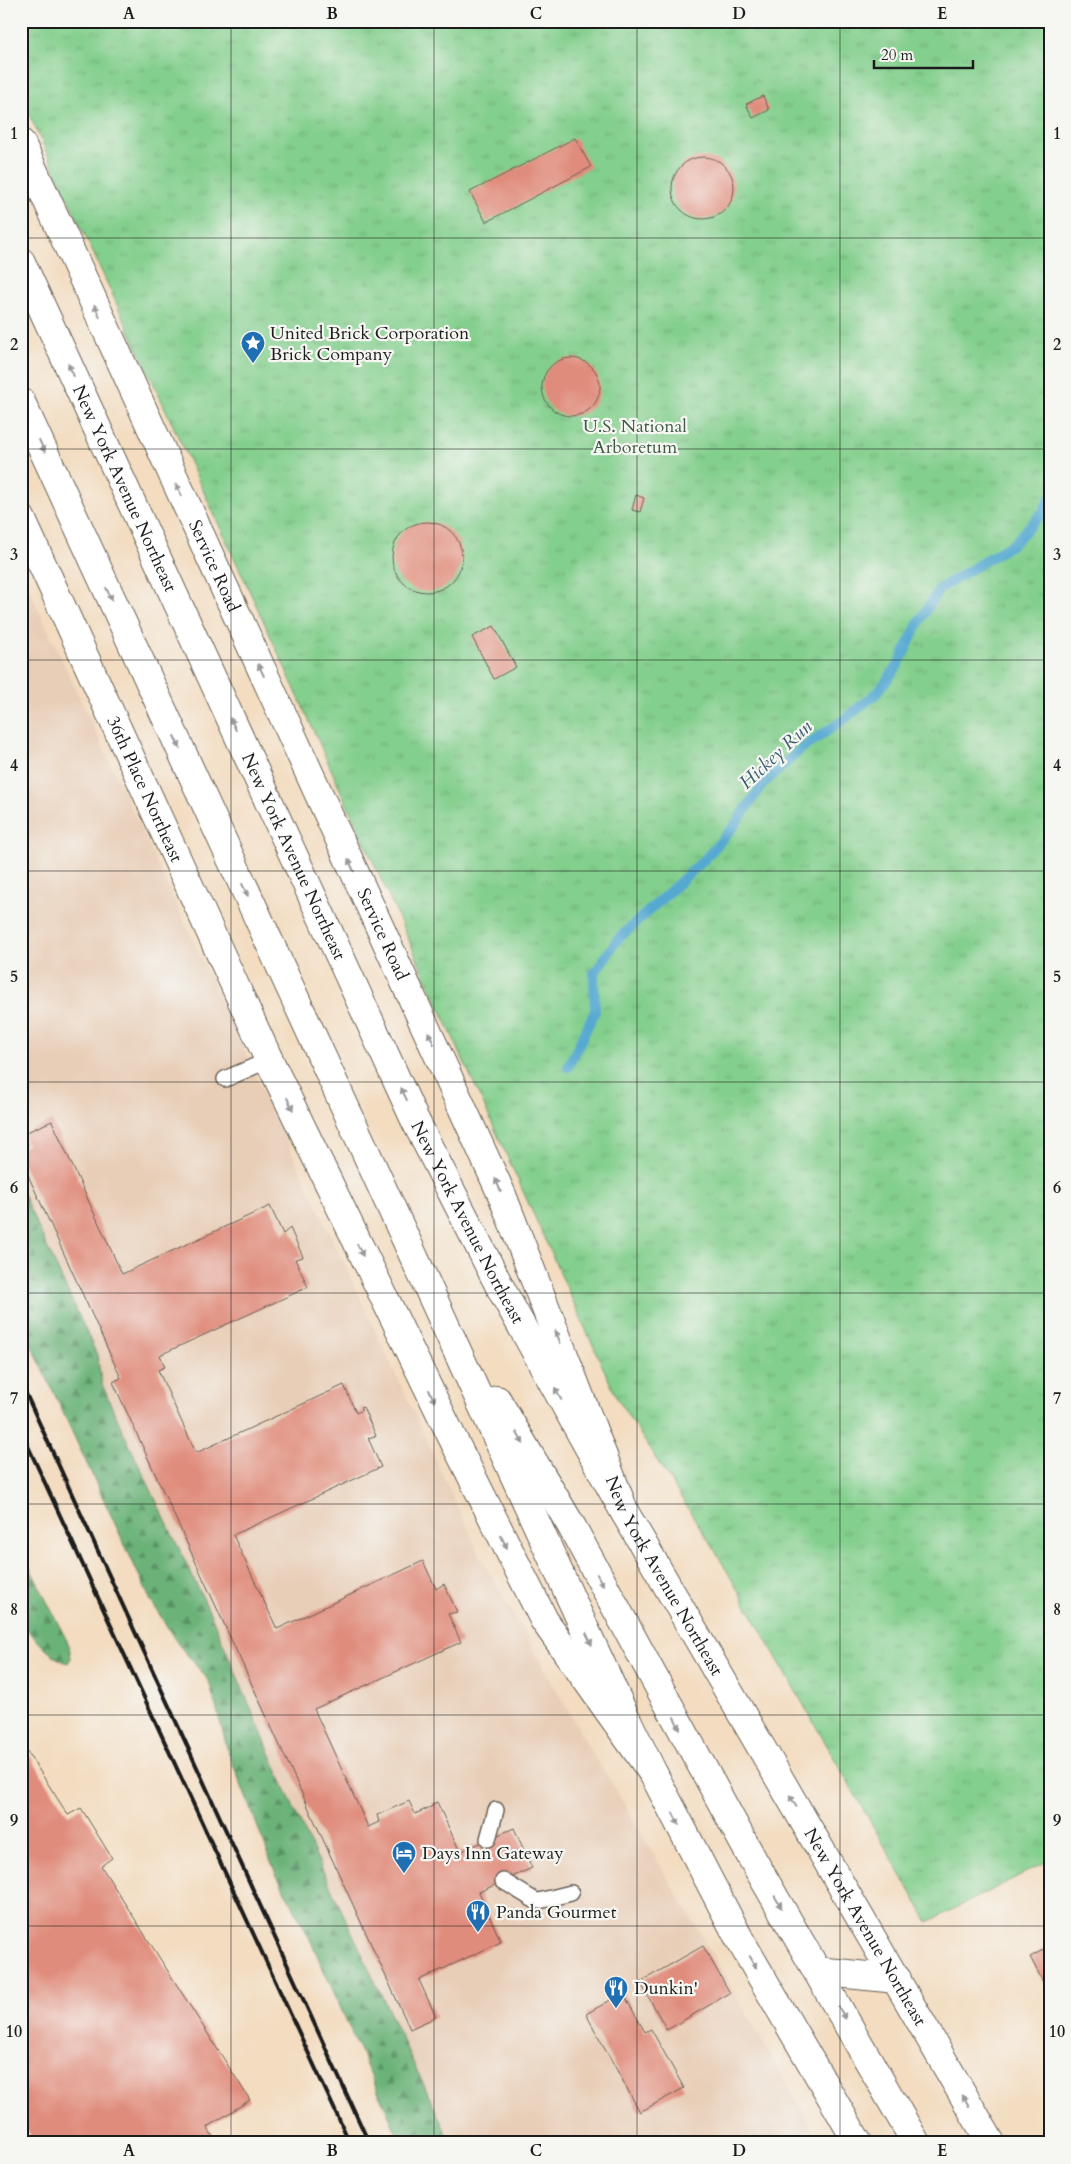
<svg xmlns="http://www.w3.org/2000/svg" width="1071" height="2164" font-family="Cardo,serif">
  <defs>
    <pattern id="forest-firs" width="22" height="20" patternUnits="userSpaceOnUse" patternTransform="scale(1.25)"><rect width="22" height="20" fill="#6ab278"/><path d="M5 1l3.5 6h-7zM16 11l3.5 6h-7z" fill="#569062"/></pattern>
    <pattern id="park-tufts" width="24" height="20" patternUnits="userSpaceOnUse" patternTransform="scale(1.25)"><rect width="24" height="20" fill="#83cf8d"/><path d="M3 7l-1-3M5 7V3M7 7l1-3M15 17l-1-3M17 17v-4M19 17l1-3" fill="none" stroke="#71b179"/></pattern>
  </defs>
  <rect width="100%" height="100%" fill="#f6f6f2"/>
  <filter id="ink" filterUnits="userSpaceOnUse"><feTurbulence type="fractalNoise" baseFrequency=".02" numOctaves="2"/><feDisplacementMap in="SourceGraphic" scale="10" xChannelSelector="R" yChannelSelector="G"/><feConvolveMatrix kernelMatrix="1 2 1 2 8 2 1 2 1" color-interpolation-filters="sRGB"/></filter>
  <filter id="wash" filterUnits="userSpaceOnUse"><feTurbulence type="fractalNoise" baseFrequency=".0096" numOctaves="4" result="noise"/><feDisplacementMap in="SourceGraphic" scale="20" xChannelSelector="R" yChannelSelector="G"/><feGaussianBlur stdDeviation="1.12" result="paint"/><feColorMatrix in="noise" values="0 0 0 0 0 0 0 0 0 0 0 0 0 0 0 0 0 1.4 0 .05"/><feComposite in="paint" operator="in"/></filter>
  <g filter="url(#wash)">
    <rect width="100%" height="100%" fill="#f3dcc0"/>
    <path fill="#e8ceb7" d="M21 572 481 1557 595 1758 607 1775 706 1943 821 2143H451L295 1811 211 1615 119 1423 102 1384 97 1355 21 1190Z"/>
    <g fill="url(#forest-firs)" stroke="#43674a">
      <path d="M21 1190 97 1355 102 1384 119 1423 211 1615 295 1811 451 2143H401L309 1937 276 1874 228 1751 209 1681 178 1644 151 1601 24 1329 21 1323Z"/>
      <path d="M21 1550 69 1645 71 1658 68 1663C50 1658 35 1637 21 1623Z"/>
    </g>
    <path fill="url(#park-tufts)" stroke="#507654" d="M21 21H1050V1860L928 1922 716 1552 617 1398 281 659 28 112 21 96Z"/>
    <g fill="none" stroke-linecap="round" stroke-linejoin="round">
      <path stroke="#55a9d1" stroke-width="10" d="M568 1067 595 1011 594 974 617 940 704 860 734 826 763 784 800 750 846 718 877 693 897 667 918 624 939 589 1014 543 1043 512 1050 498"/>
    </g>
    <g id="blocks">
      <g fill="#e08c7c">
        <path d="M763 96 769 110 753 118 746 104Z"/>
        <path d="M575 138 591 167 486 222 470 192Z"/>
        <circle cx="703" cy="188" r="31"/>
        <circle cx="571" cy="387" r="29"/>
        <path d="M636 495 644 498 640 512 632 510Z"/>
        <circle cx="427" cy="557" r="35"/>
        <path d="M494 626 516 667 494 679 472 637Z"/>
        <path d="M52 1121 122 1274 270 1206 283 1234 290 1228 303 1257 295 1259 308 1287 160 1355 165 1367 158 1370 196 1453 344 1385 356 1413 362 1410 360 1408 363 1407 376 1436 368 1438 381 1467 233 1535 277 1629 423 1561 436 1589 444 1584 457 1612 448 1614 461 1642 314 1709 368 1827 379 1822 377 1815 409 1801 415 1814 433 1806 432 1804 437 1802 460 1852 514 1828 532 1868 479 1892 501 1942 419 1980 436 2017 410 2029 113 1382 121 1378 21 1160V1148L28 1145 22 1134Z"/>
        <path d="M21 1742 68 1815 81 1808 112 1858 101 1866 250 2100 207 2127 217 2143H35L21 2120Z"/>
        <path d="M703 1946 730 1993 667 2030 640 1982Z"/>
        <path d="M1050 1946V1995L1030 1957Z"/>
        <path d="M623 1993 645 2032 651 2029 684 2088 640 2112 586 2014Z"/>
      </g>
    </g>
  </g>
  <g filter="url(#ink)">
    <use href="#blocks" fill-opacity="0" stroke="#675f55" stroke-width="1"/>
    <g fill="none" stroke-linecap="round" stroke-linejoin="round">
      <defs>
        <g id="service">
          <path d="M225 1079 269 1060"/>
          <path d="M488 1839 496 1810"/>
          <path d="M503 1881 534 1900 539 1901 571 1893"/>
        </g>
        <g id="minor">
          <path id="s1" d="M21 143 408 989"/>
          <path id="s2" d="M21 518 269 1060"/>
        </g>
        <g id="trunk">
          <path id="s3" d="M408 989 502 1195 625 1513 991 2143"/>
          <path d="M269 1060 452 1437 544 1620 654 1775 740 1940 858 2143"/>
        </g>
        <g id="motorway">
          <path id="s4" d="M21 262 415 1120 500 1287 625 1513"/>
          <path d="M21 402 624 1714 654 1775"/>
          <path d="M497 1400 572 1527 753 1860 916 2143"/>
          <path d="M817 1971 897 1979"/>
        </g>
      </defs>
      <use href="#service" stroke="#675f55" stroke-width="18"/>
      <use href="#minor" stroke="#675f55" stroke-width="30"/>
      <use href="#trunk" stroke="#675f55" stroke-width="30"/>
      <use href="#motorway" stroke="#675f55" stroke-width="30"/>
      <use href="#service" stroke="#fff" stroke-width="15"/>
      <use href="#minor" stroke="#fff" stroke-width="28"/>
      <use href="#trunk" stroke="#fff" stroke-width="28"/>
      <use href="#motorway" stroke="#fff" stroke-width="28"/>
      <g stroke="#1c1c1c" stroke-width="4">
        <path d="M21 1383 369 2143"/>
        <path d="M21 1431 350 2143"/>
      </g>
    </g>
    <defs><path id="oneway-solid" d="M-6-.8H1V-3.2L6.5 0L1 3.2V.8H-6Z" transform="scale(1.25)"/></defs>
    <g fill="#999">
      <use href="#oneway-solid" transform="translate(97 311) rotate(-114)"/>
      <use href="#oneway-solid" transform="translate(71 370) rotate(-115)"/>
      <use href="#oneway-solid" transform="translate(42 446) rotate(65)"/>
      <use href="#oneway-solid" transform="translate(179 490) rotate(-115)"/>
      <use href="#oneway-solid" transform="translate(109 594) rotate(65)"/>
      <use href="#oneway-solid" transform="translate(261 670) rotate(-115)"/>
      <use href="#oneway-solid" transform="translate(233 724) rotate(-115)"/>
      <use href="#oneway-solid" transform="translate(177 742) rotate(65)"/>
      <use href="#oneway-solid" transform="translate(351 865) rotate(-115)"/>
      <use href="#oneway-solid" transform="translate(245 890) rotate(65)"/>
      <use href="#oneway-solid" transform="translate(431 1038) rotate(-115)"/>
      <use href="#oneway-solid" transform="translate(404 1094) rotate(-115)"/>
      <use href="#oneway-solid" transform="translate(290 1104) rotate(65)"/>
      <use href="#oneway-solid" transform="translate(498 1185) rotate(-114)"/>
      <use href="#oneway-solid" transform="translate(360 1250) rotate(64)"/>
      <use href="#oneway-solid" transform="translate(558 1337) rotate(-111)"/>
      <use href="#oneway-solid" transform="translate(558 1394) rotate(-119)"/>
      <use href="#oneway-solid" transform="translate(432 1396) rotate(64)"/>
      <use href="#oneway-solid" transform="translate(520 1438) rotate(60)"/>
      <use href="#oneway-solid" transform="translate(504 1542) rotate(63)"/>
      <use href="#oneway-solid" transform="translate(600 1580) rotate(62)"/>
      <use href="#oneway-solid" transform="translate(589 1639) rotate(65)"/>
      <use href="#oneway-solid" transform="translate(677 1723) rotate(62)"/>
      <use href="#oneway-solid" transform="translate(793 1801) rotate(-120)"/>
      <use href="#oneway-solid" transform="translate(676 1819) rotate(64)"/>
      <use href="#oneway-solid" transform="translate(778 1902) rotate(60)"/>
      <use href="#oneway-solid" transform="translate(753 1962) rotate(61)"/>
      <use href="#oneway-solid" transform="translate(842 2013) rotate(60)"/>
      <use href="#oneway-solid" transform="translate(966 2101) rotate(-121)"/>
    </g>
  </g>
  <path fill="none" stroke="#1c1c1c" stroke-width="1" stroke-opacity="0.55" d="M231 21V2143M434 21V2143M637 21V2143M840 21V2143M21 238H1050M21 449H1050M21 660H1050M21 871H1050M21 1082H1050M21 1293H1050M21 1504H1050M21 1715H1050M21 1926H1050"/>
  <defs>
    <symbol id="sight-pin" viewBox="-11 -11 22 30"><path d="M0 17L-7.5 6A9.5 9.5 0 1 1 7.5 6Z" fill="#1f6fb2" stroke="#f6f6f2"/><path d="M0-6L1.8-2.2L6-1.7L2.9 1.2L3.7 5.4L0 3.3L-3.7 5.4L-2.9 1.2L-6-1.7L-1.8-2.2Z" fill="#fff"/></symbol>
    <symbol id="hotel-pin" viewBox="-11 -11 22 30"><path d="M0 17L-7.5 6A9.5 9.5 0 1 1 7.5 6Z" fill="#1f6fb2" stroke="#f6f6f2"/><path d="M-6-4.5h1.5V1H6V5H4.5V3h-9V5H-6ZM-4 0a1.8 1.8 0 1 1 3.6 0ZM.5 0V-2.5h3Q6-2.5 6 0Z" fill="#fff"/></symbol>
    <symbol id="restaurant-pin" viewBox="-11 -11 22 30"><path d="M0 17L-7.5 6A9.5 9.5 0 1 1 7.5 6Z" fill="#1f6fb2" stroke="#f6f6f2"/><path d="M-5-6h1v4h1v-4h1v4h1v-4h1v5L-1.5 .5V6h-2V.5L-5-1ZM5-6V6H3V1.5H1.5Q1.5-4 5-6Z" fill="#fff"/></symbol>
  </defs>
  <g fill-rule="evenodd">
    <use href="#sight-pin" x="239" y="329" width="28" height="38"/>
    <use href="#hotel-pin" x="390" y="1839" width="28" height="38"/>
    <use href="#restaurant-pin" x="464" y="1898" width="28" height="38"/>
    <use href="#restaurant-pin" x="602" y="1974" width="28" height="38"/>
  </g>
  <g text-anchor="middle" stroke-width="4.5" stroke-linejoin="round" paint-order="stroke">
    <g font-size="18" fill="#1c1c1c" stroke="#f6f6f2" text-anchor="start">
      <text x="270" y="339">United Brick Corporation<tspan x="270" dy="21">Brick Company</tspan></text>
      <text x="422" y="1859">Days Inn Gateway</text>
      <text x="496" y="1918">Panda Gourmet</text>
      <text x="634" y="1994">Dunkin'</text>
    </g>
    <g font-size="18" fill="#405b44" stroke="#f6f6f2">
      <text x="635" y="432">U.S. National<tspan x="635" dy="21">Arboretum</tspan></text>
    </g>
    <g font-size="18" fill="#1c1c1c" stroke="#f6f6f2">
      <text dy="6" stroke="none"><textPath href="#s4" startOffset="249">New York Avenue Northeast</textPath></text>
      <text dy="6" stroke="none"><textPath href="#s1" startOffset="465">Service Road</textPath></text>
      <text dy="6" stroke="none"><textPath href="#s2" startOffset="298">36th Place Northeast</textPath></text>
      <text dy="6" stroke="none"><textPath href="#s4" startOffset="654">New York Avenue Northeast</textPath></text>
      <text dy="6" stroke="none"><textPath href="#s1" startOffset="870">Service Road</textPath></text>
      <text dy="6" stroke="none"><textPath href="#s4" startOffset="1059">New York Avenue Northeast</textPath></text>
      <text dy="6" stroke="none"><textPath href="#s3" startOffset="641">New York Avenue Northeast</textPath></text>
      <text dy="6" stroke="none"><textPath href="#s3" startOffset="1046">New York Avenue Northeast</textPath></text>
    </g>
    <g font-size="19" font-style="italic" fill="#365b6d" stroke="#f6f6f2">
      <text transform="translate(775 754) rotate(-43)" y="7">Hickey Run</text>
    </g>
  </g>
  <rect width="1071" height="2164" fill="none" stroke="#f6f6f2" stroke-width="55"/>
  <path d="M874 60v8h99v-8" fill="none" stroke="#1c1c1c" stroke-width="2.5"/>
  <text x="881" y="60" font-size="15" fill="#1c1c1c" stroke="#f6f6f2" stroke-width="4" paint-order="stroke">20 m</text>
  <rect x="28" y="28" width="1016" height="2108" fill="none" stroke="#1c1c1c" stroke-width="2"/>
  <g font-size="16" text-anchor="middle" font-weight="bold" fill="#1c1c1c">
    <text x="129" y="19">A</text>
    <text x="332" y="19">B</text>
    <text x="536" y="19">C</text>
    <text x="739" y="19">D</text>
    <text x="942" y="19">E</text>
    <text x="14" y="139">1</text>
    <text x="1057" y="139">1</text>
    <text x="14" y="350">2</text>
    <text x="1057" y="350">2</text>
    <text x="14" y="560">3</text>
    <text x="1057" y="560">3</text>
    <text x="14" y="771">4</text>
    <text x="1057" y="771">4</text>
    <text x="14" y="982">5</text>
    <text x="1057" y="982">5</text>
    <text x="14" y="1193">6</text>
    <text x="1057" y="1193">6</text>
    <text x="14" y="1404">7</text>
    <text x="1057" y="1404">7</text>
    <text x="14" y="1615">8</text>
    <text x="1057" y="1615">8</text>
    <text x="14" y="1826">9</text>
    <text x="1057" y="1826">9</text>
    <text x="14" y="2037">10</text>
    <text x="1057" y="2037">10</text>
    <text x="129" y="2156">A</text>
    <text x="332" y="2156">B</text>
    <text x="536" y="2156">C</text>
    <text x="739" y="2156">D</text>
    <text x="942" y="2156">E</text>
  </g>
</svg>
